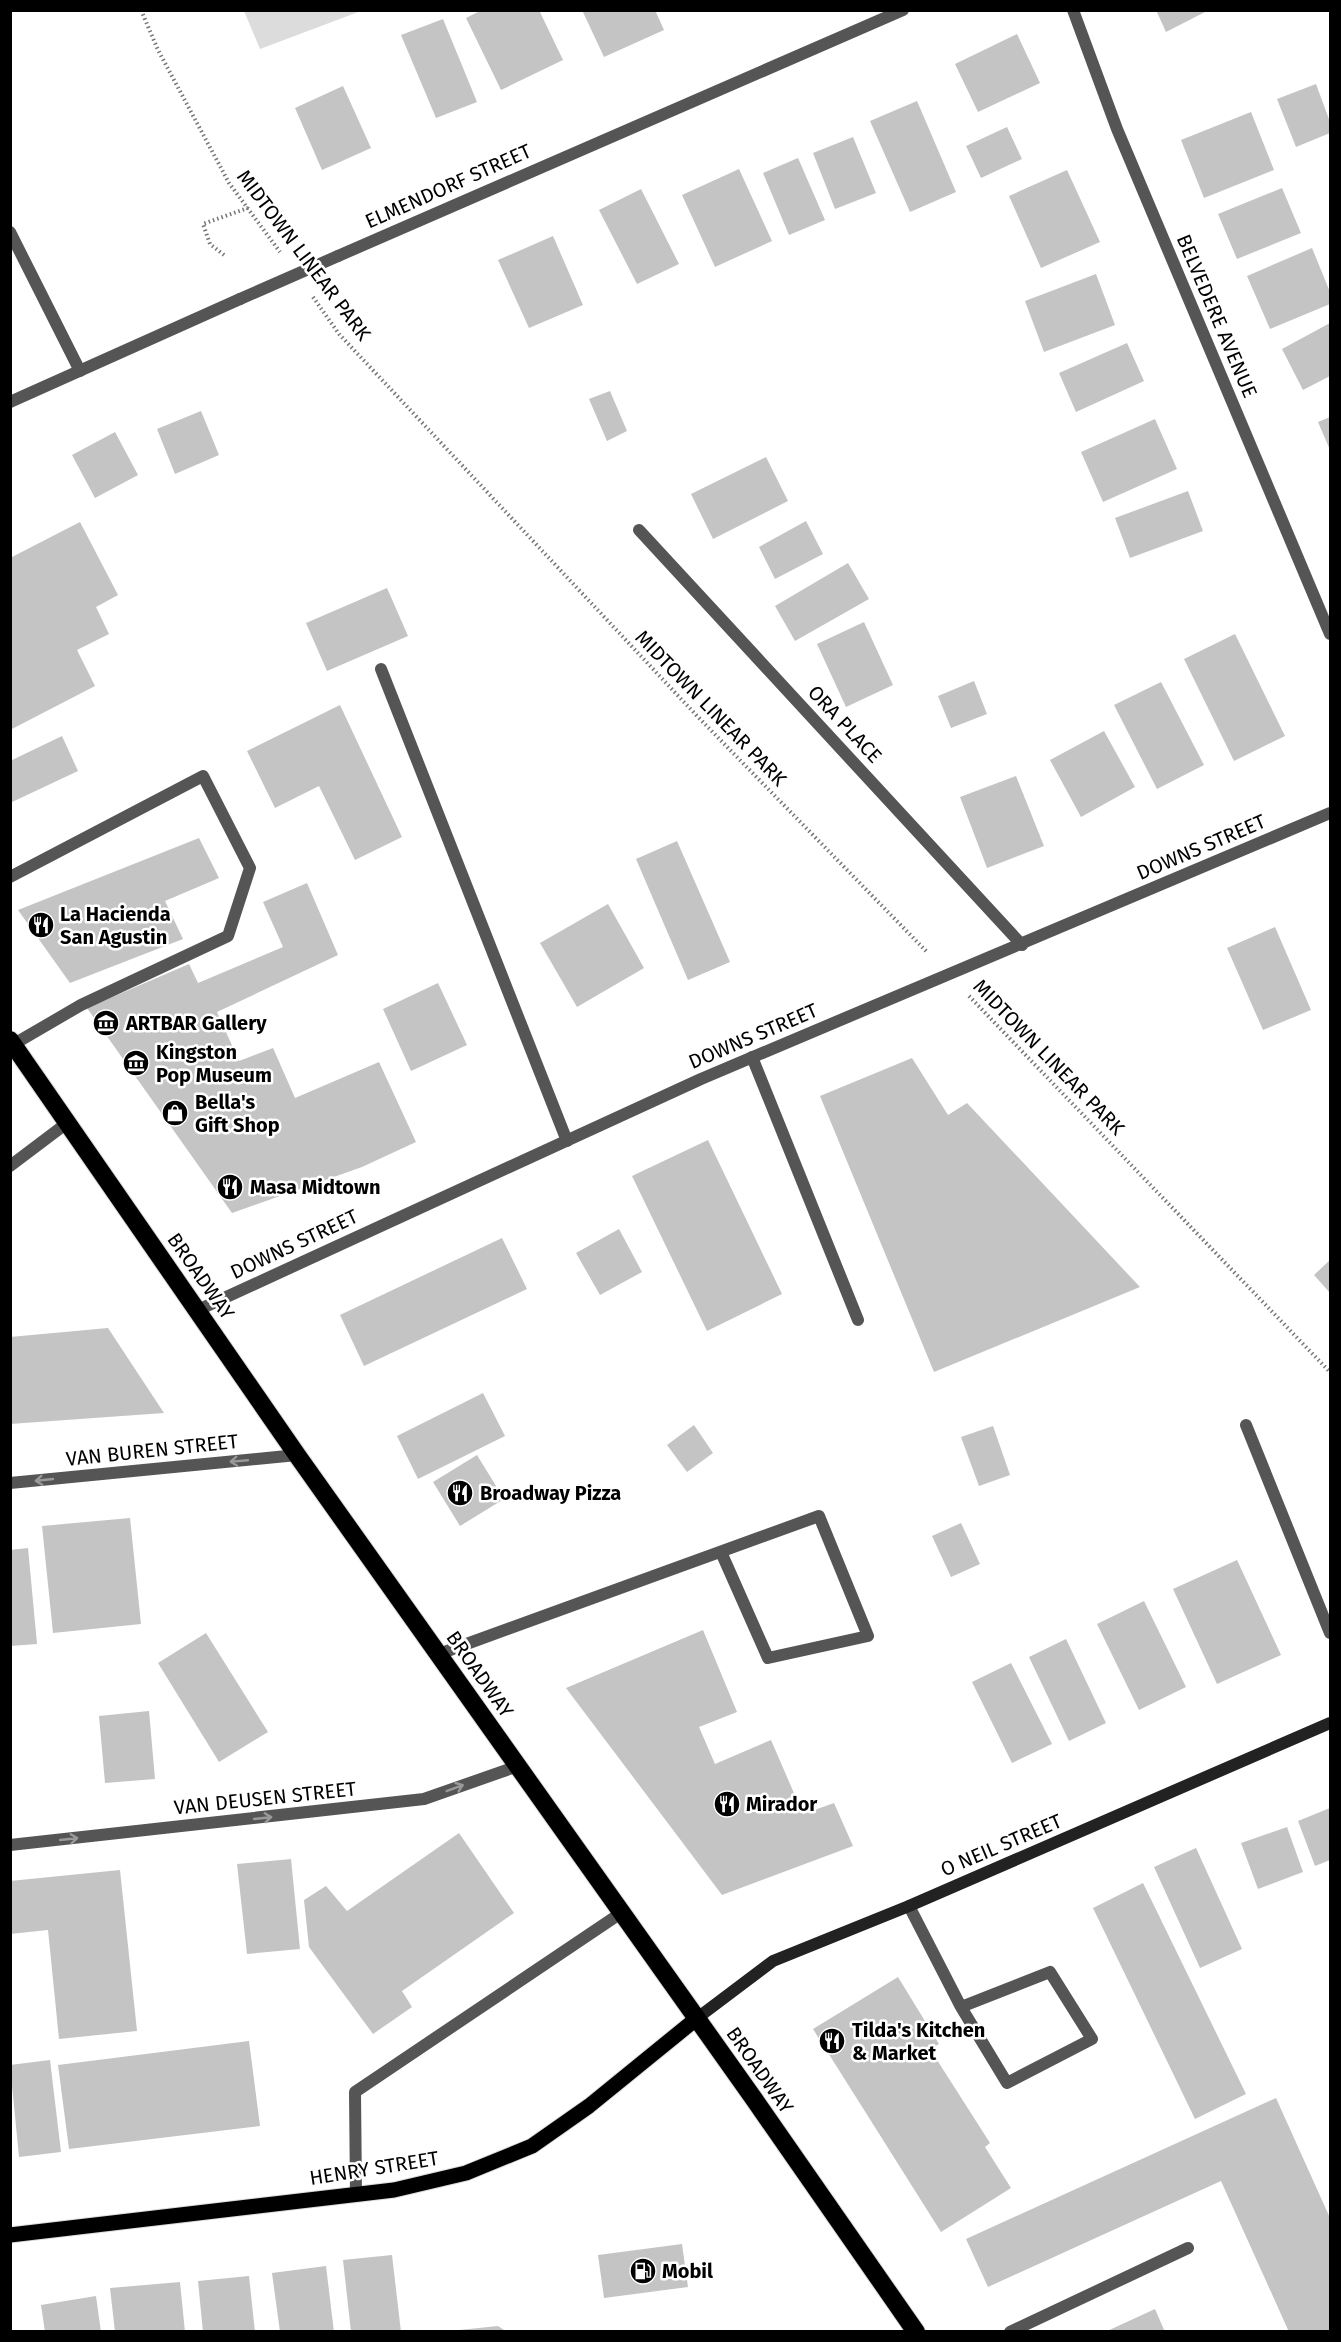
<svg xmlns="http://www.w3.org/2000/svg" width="1341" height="2342" font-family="'Fira Sans',sans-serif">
  <rect width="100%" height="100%" fill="#fff"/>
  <path fill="#dcdcdc" d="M244 11H361L260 49Z"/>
  <g fill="#c4c4c4">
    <path d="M482 10H539L563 60 501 90 466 18Z"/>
    <path d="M582 10H655L664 30 604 57Z"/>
    <path d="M1156 10H1209L1166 32Z"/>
    <path d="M443 19 477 102 436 118 401 35Z"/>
    <path d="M1017 34 1040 83 978 112 955 64Z"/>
    <path d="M1316 84 1330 122V133L1296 147 1277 99Z"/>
    <path d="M343 86 371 148 322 170 295 108Z"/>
    <path d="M917 101 956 192 910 212 870 121Z"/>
    <path d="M1251 112 1274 170 1204 198 1181 140Z"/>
    <path d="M1007 127 1022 159 981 178 966 146Z"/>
    <path d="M853 137 876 193 835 209 813 153Z"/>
    <path d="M798 158 825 220 789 235 763 173Z"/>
    <path d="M739 169 772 241 715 267 682 195Z"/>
    <path d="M1067 170 1100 242 1041 268 1009 196Z"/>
    <path d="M1282 188 1301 233 1237 259 1218 214Z"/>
    <path d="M641 189 679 264 637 284 599 210Z"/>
    <path d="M553 236 583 305 529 328 498 260Z"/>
    <path d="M1312 248 1330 292V304L1270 329 1247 276Z"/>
    <path d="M1096 274 1115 325 1044 352 1025 301Z"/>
    <path d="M1330 323V376L1303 390 1282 349Z"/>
    <path d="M1127 343 1144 381 1076 412 1059 373Z"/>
    <path d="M610 391 627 431 607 441 589 399Z"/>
    <path d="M201 411 219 455 175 474 157 429Z"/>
    <path d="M1330 417V450L1318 422Z"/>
    <path d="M1155 419 1177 469 1103 502 1081 452Z"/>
    <path d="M115 432 138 475 95 498 72 455Z"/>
    <path d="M766 457 788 501 713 539 691 494Z"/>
    <path d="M1188 491 1203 531 1130 558 1115 518Z"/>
    <path d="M806 521 823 554 775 579 759 547Z"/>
    <path d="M80 522 118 595 96 607 109 634 77 650 95 686 10 730V558Z"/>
    <path d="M848 563 869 599 795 641 775 606Z"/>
    <path d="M387 588 408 636 327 671 306 623Z"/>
    <path d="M864 622 893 685 846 707 817 644Z"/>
    <path d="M1235 634 1285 736 1234 761 1184 659Z"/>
    <path d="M974 681 987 714 951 728 938 696Z"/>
    <path d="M1161 682 1204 765 1157 789 1114 705Z"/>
    <path d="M340 705 402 837 355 860 319 786 275 808 247 751Z"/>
    <path d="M1104 731 1135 787 1081 817 1050 760Z"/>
    <path d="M62 736 78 771 10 803V761Z"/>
    <path d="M1016 776 1044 846 987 868 960 797Z"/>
    <path d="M199 838 219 878 165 901 183 939 70 983 18 910Z"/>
    <path d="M677 841 730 962 688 980 636 859Z"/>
    <path d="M307 883 338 955 217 1012 239 1061 273 1048 295 1098 379 1062 416 1142 362 1167 232 1213 87 1008 189 964 198 983 283 947 263 902Z"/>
    <path d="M608 904 644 968 577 1007 540 943Z"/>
    <path d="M1275 927 1311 1010 1263 1030 1227 948Z"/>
    <path d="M438 983 467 1045 411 1071 383 1009Z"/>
    <path d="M912 1058 948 1115 967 1103 1140 1287 934 1372 820 1096Z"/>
    <path d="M708 1140 782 1294 707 1331 632 1176Z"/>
    <path d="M619 1229 642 1272 600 1295 576 1253Z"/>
    <path d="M502 1238 527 1289 364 1366 340 1315Z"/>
    <path d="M1330 1260V1293L1314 1275Z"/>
    <path d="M108 1328 164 1413 10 1424V1337Z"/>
    <path d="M483 1393 505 1436 418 1479 397 1436Z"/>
    <path d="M694 1425 713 1453 687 1472 667 1445Z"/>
    <path d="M993 1426 1010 1475 979 1486 961 1437Z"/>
    <path d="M477 1455 504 1499 460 1526 433 1482Z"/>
    <path d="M130 1518 141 1624 53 1633 42 1526Z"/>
    <path d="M961 1523 980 1564 951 1577 932 1536Z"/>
    <path d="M28 1548 37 1644 10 1646V1550Z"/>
    <path d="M1237 1560 1281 1655 1217 1684 1173 1589Z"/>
    <path d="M1144 1601 1186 1687 1139 1710 1097 1624Z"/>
    <path d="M703 1630 737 1712 699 1727 715 1764 771 1740 803 1814 834 1803 853 1846 722 1895 566 1688Z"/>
    <path d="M206 1633 268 1732 219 1762 158 1663Z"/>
    <path d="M1066 1639 1106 1723 1069 1741 1029 1657Z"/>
    <path d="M1011 1663 1052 1744 1012 1763 972 1682Z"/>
    <path d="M149 1711 155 1779 105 1783 99 1716Z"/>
    <path d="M1330 1808V1860L1315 1866 1298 1821Z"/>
    <path d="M1287 1827 1303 1872 1258 1889 1241 1843Z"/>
    <path d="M459 1833 514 1913 402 1991 412 2007 373 2034 309 1947 304 1900 326 1886 347 1911Z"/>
    <path d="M1196 1848 1242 1949 1200 1968 1154 1867Z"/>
    <path d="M291 1859 300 1949 247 1954 237 1864Z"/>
    <path d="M120 1870 137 2031 59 2039 48 1930 10 1934V1881Z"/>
    <path d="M1143 1883 1246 2094 1195 2119 1093 1908Z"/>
    <path d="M898 1977 939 2044 930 2049 990 2143 985 2147 1011 2188 941 2232 813 2029Z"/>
    <path d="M249 2041 260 2126 69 2149 58 2065Z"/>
    <path d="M50 2060 61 2152 19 2157 10 2065Z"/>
    <path d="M1276 2098 1330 2218V2332H1289L1221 2181 988 2287 966 2239Z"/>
    <path d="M682 2244 688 2287 604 2298 598 2255Z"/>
    <path d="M392 2255 401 2332H351L343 2260Z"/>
    <path d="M326 2266 334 2332H280L272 2273Z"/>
    <path d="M249 2276 255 2332H203L198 2281Z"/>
    <path d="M180 2282 185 2332H115L110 2288Z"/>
    <path d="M96 2296 101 2332H45L41 2305Z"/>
    <path d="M1155 2309 1165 2332H1105Z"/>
    <path d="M498 2326 507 2332H459V2330Z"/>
  </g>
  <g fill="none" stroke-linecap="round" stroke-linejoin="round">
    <defs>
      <path id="primary" d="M10 2235 394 2190 466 2173 532 2146 589 2106 696 2019"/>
      <path id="highway" d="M10 1040 297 1455 754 2099 916 2332"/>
    </defs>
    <use href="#primary" stroke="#dbdbdb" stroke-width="17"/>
    <use href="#highway" stroke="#dbdbdb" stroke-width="20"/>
    <g stroke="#777" stroke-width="4" stroke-dasharray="1.5 3" stroke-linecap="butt">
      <path d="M141 10 158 50 229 183 280 252"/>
      <path d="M224 255 210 244 203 224 248 208"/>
      <path d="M313 297 339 334 698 717 927 952"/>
      <path d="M969 996 1330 1372"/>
    </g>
    <g stroke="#555" stroke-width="12">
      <path d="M10 232 80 371"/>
      <path d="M381 669 567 1141"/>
      <path d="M10 877 203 776 250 868 228 936 81 1005 14 1044"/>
      <path d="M752 1057 858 1320"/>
      <path d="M10 1166 67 1123"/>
      <path d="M1246 1425 1330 1633"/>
      <path d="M439 1654 819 1516 868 1636 768 1658 721 1552"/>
      <path d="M909 1906 961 2007 1007 2083 1092 2039 1050 1972 961 2007"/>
      <path d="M356 2195 355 2092 621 1913"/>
      <path d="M1010 2332 1188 2248"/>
    </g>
    <g stroke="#555" stroke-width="12">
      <path d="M1073 10 1117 129 1330 634"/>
      <path d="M338 256 903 10"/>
      <path d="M10 402 240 299"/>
      <path d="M639 530 1022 945"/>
      <path d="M198 1310 701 1079 1330 813"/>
      <path d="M10 1483 297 1455"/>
      <path d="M10 1845 424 1799 518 1766"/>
    </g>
    <path stroke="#222" stroke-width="12" d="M696 2019 773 1961 909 1906 1330 1723"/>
    <use href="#primary" stroke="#000" stroke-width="15"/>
    <use href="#highway" stroke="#000" stroke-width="18"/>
    <path stroke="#555" stroke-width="12" d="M240 299 338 256"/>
  </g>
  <defs><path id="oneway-shaft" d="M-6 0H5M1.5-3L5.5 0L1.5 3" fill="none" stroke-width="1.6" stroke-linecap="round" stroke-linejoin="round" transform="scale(1.5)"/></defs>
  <g stroke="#999">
    <use href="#oneway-shaft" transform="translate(239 1461) rotate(175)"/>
    <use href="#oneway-shaft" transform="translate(44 1480) rotate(174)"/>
    <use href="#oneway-shaft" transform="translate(455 1788) rotate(-20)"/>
    <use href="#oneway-shaft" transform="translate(263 1818) rotate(-6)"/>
    <use href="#oneway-shaft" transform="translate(69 1839) rotate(-6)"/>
  </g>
  <defs>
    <symbol id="restaurant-disc" viewBox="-11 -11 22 22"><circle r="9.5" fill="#000" stroke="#fff"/><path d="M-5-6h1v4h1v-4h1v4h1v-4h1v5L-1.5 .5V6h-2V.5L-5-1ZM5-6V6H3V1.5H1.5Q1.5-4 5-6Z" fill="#fff"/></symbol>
    <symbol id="museum-disc" viewBox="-11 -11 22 22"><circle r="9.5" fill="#000" stroke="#fff"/><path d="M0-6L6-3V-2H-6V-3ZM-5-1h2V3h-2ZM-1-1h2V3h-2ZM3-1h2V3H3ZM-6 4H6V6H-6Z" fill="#fff"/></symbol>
    <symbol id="shop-disc" viewBox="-11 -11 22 22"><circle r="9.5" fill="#000" stroke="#fff"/><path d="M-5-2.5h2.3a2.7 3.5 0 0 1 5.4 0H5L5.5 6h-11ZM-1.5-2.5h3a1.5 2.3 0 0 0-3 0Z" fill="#fff"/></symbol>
    <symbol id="fuel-disc" viewBox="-11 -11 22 22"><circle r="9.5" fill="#000" stroke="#fff"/><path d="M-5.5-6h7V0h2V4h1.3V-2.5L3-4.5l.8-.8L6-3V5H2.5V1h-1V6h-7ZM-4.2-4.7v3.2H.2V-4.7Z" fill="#fff"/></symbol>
  </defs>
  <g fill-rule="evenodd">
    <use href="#restaurant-disc" x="26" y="910" width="30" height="30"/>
    <use href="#museum-disc" x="91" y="1008" width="30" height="30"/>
    <use href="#museum-disc" x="121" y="1048" width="30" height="30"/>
    <use href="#shop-disc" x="160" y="1098" width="30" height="30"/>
    <use href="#restaurant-disc" x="215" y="1172" width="30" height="30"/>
    <use href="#restaurant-disc" x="445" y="1478" width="30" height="30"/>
    <use href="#restaurant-disc" x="712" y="1789" width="30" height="30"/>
    <use href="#restaurant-disc" x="817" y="2026" width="30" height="30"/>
    <use href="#fuel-disc" x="628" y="2256" width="30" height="30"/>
  </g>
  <g text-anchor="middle" stroke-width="5" stroke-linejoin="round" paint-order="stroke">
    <g font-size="20" fill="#000" stroke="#fff">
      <text transform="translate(448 186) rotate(-24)" y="7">ELMENDORF STREET</text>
      <text transform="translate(304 255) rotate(53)" y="7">MIDTOWN LINEAR PARK</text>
      <text transform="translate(1217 316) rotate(67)" y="7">BELVEDERE AVENUE</text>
      <text transform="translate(711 708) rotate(46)" y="7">MIDTOWN LINEAR PARK</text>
      <text transform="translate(845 724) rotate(47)" y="7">ORA PLACE</text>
      <text transform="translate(1201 847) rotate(-23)" y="7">DOWNS STREET</text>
      <text transform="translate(753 1036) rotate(-23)" y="7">DOWNS STREET</text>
      <text transform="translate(1049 1057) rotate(46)" y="7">MIDTOWN LINEAR PARK</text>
      <text transform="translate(294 1244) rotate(-25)" y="7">DOWNS STREET</text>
      <text transform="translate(201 1276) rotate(55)" y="7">BROADWAY</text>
      <text transform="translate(152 1450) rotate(-6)" y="7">VAN BUREN STREET</text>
      <text transform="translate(480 1674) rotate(55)" y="7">BROADWAY</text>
      <text transform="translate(265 1798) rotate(-6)" y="7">VAN DEUSEN STREET</text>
      <text transform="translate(1001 1845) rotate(-23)" y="7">O NEIL STREET</text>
      <text transform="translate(760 2070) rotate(55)" y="7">BROADWAY</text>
      <text transform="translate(374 2168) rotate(-9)" y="7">HENRY STREET</text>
    </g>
    <g font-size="20" font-weight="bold" fill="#000" stroke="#fff" text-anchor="start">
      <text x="60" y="921">La Hacienda<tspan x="60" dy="23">San Agustin</tspan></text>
      <text x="126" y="1030">ARTBAR Gallery</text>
      <text x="156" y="1059">Kingston<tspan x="156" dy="23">Pop Museum</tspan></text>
      <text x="195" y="1109">Bella's<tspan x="195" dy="23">Gift Shop</tspan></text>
      <text x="250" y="1194">Masa Midtown</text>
      <text x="480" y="1500">Broadway Pizza</text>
      <text x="746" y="1811">Mirador</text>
      <text x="852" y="2037">Tilda's Kitchen<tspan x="852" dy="23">&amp; Market</tspan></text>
      <text x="662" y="2278">Mobil</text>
    </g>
  </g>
  <rect width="1341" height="2342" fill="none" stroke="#000000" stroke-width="24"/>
</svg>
